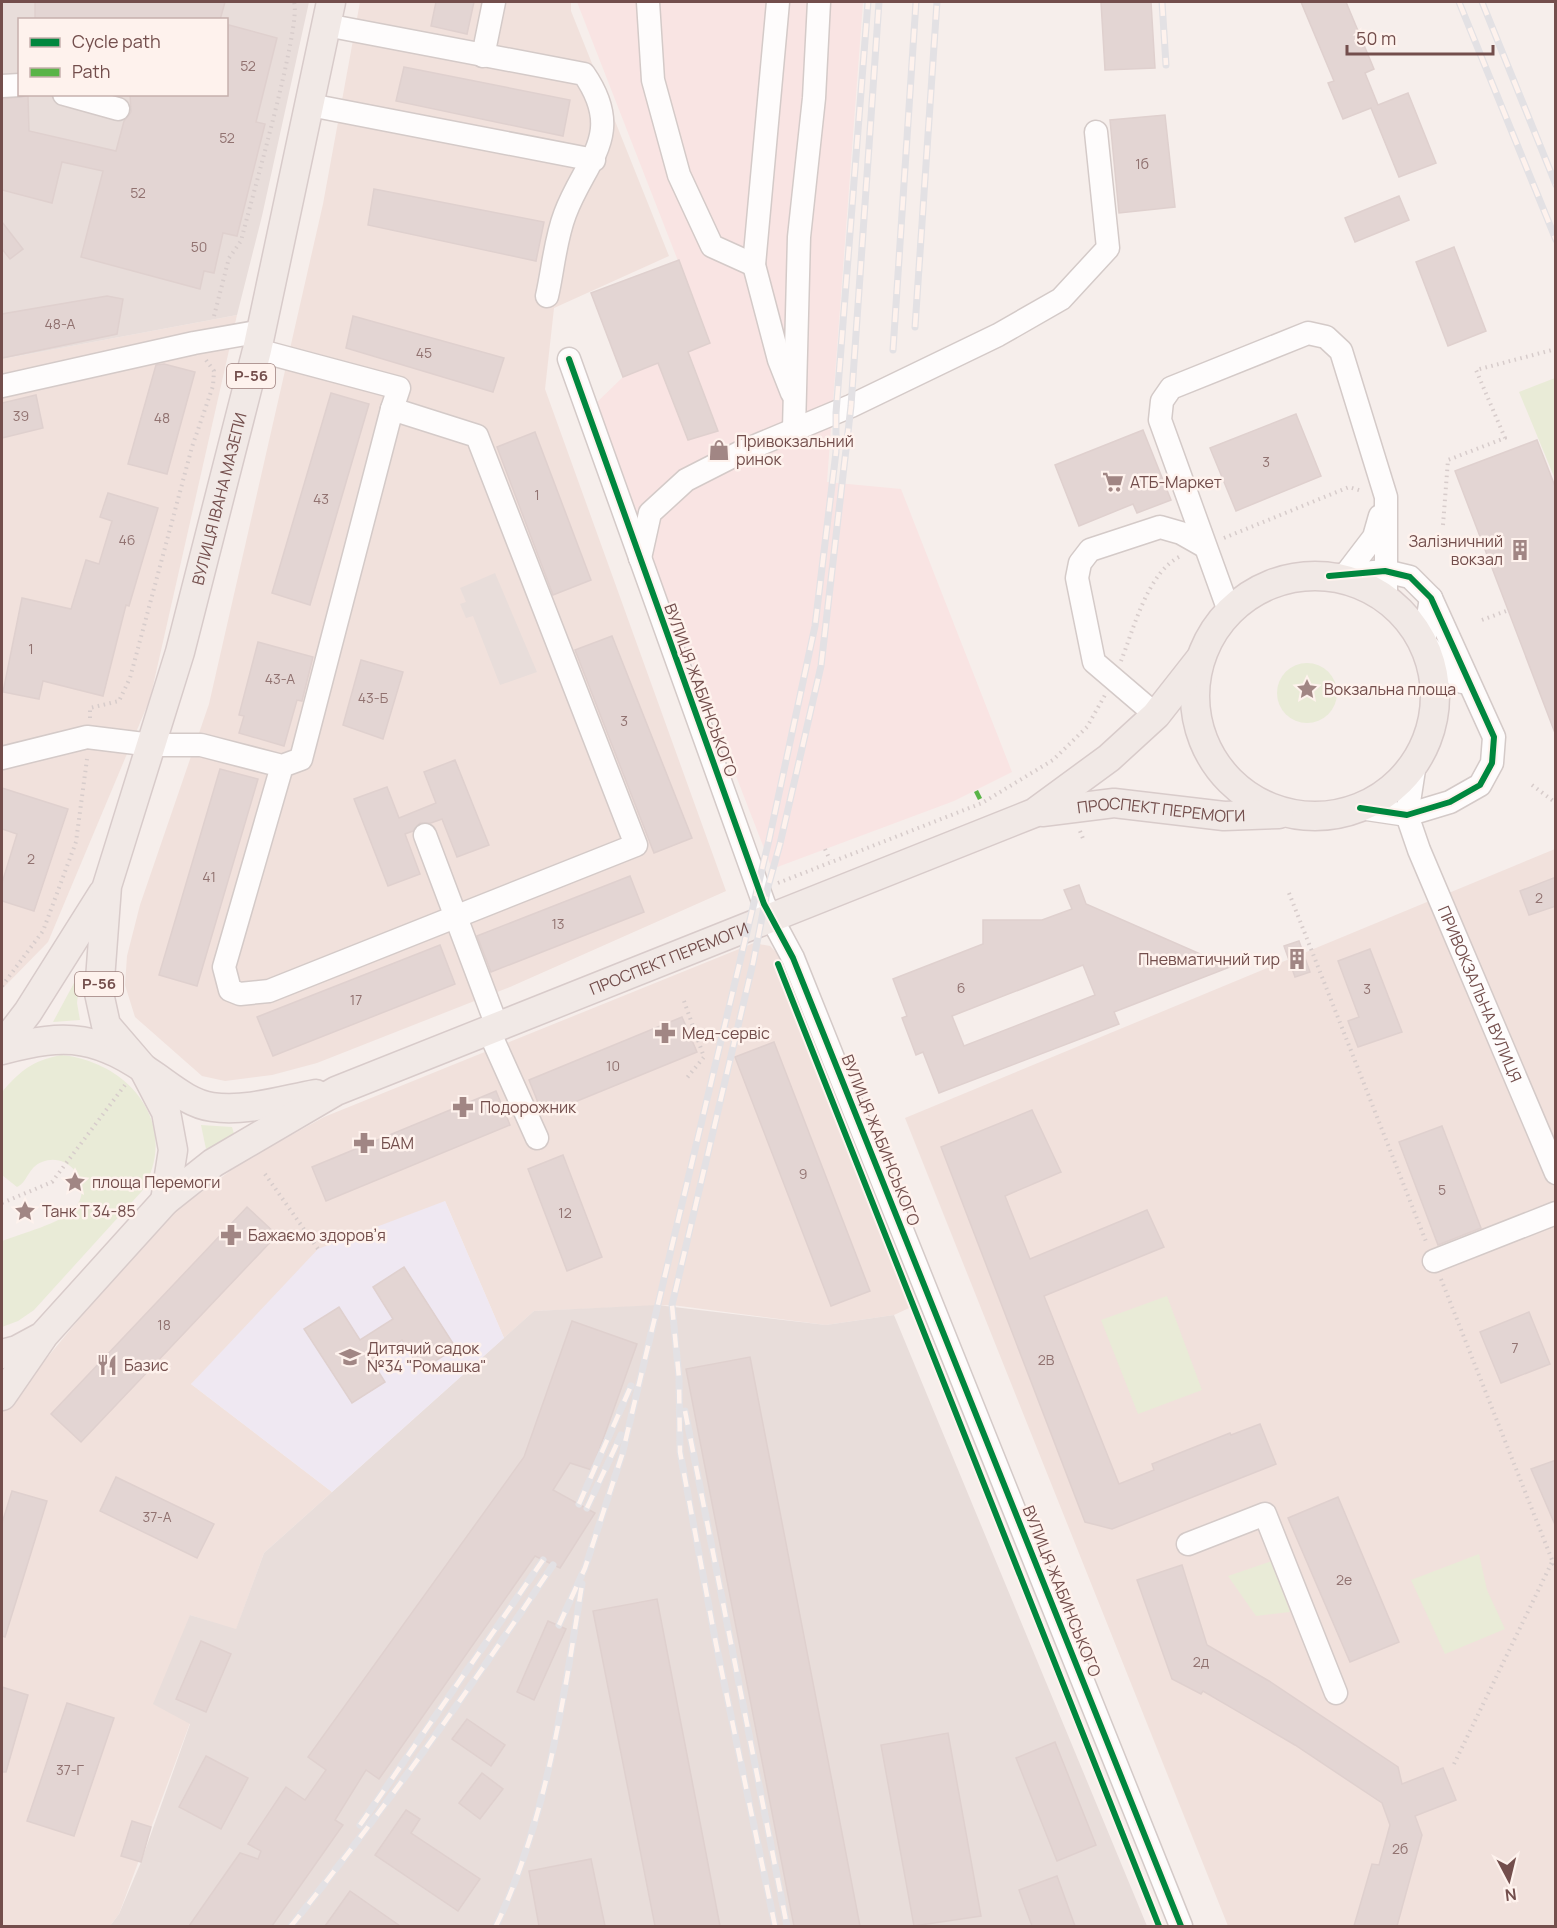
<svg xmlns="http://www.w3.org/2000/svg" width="1557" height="1928" font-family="Manrope,sans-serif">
  <rect width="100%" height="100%" fill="#f6eeeb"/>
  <g fill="#f1e1dc">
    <path d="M360 2H571V11L669 256 554 308 545 389 726 891 510 987 317 1063 272 1075 225 1081 202 1076 135 1017 125 985 127 956 140 905 209 704 323 204Z"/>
    <path d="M237 315 150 699 48 942 2 989V359Z"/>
    <path d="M1555 849V1926H1228L905 1118Z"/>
    <path d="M754 943 770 946 780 956 922 1302 894 1315 826 1325 672 1305 534 1311 504 1338 445 1201 191 1384 332 1492 264 1553 236 1630 190 1615V1723L119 1914 110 1926H2V1412L158 1224 241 1163 324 1117Z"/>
  </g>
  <path fill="#f9e4e3" d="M577 2H863L827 482 901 489 1012 772 954 801 772 869 593 406 623 377 710 343Z"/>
  <g fill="#e8ddda" fill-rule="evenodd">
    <path d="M2 2H309L262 216 237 315 2 359ZM20 20H226V94H20Z"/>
    <path d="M495 573 537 672 500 685 473 616 466 618 460 604 466 602 460 588Z"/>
    <path d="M657 1305 826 1325 894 1315 1147 1926H110L119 1914 141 1862 190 1724 153 1704 190 1615 236 1629 264 1553 534 1311Z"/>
  </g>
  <path fill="#efe8f2" d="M445 1201 504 1338 332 1492 191 1384 318 1249Z"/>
  <g fill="#e9ebd7">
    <path d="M1555 378 1556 380 1555 479 1519 392Z"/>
    <circle cx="1307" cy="693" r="30"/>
    <path d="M74 983 79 984 77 1003 80 1020 53 1022Z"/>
    <path d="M61 1055C131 1062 181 1126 142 1191L34 1310 18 1321 2 1327V1241C20 1234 62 1223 74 1209 95 1187 70 1150 42 1162 28 1167 28 1182 17 1187L2 1175V1092C21 1070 32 1061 61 1055Z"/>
    <path d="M201 1125 232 1127 235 1137 206 1149Z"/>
    <path d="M1167 1296 1202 1390 1138 1414 1101 1320Z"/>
    <path d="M1479 1554 1487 1590 1505 1629 1445 1654 1411 1580Z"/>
    <path d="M1272 1561 1290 1612 1256 1616 1228 1576Z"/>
  </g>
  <g fill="#e3d5d3" stroke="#dfd0ce" stroke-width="1.5" fill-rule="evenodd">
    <path d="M35 2H225L220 20H35Z"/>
    <path d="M436 2H474L467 34 431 26Z"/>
    <path d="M1101 2H1151L1155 68 1105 70Z"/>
    <path d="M1301 2H1346L1374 69 1365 73 1378 105 1408 93 1436 163 1399 177 1371 108 1343 119 1328 83 1334 81Z"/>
    <path d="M229 25 277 38 256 122 265 124 237 236 223 233 214 273 204 271 200 289 81 257 103 171 62 162 52 203 2 190V99L28 96 29 131 116 151 124 121 131 112 130 94H226V36Z"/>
    <path d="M404 67 570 100 563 136 396 101Z"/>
    <path d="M1165 115 1175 207 1119 213 1110 120Z"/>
    <path d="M374 189 544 222 536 261 368 225Z"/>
    <path d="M1399 196 1409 220 1355 242 1345 218Z"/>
    <path d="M2 222 23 249 10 259 2 249Z"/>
    <path d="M1454 247 1486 331 1448 346 1416 262Z"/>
    <path d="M679 260 710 343 688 352 718 431 688 440 658 363 623 377 591 293Z"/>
    <path d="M107 296 123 299 117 334 2 358V314Z"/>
    <path d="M353 316 504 358 493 392 346 348Z"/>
    <path d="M164 364 195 372 167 474 128 464 156 365Z"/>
    <path d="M331 393 369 404 310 605 272 593Z"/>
    <path d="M36 395 43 428 2 438V403Z"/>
    <path d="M1296 414 1321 476 1236 511 1210 448Z"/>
    <path d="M1143 430 1171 500 1137 513 1133 504 1079 526 1055 465Z"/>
    <path d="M535 432 591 580 553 595 497 447Z"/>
    <path d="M1537 440 1556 489 1555 733 1455 471Z"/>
    <path d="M108 493 158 508 129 606 126 605 103 696 43 681 39 699 3 692 22 598 71 609 86 560 99 564 112 521 100 517Z"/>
    <path d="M612 636 692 838 654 853 575 650Z"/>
    <path d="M258 642 313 657 302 701 297 700 284 746 239 733 244 716 239 715Z"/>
    <path d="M361 660 403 672 383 739 343 725Z"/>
    <path d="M455 760 489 845 457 857 442 819 431 823H420L413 831 405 834 420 874 388 886 354 799 387 787 399 818 436 803 424 772Z"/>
    <path d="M220 769 258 779 197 986 159 975Z"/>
    <path d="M2 788 68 809 34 911 2 901V883L17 834 2 829Z"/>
    <path d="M630 876 644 912 491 972 477 936Z"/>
    <path d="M1556 877V906L1529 915 1520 891Z"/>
    <path d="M1079 885 1086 904 1230 967 1114 1012 1119 1024 939 1093 923 1052 916 1055 902 1018 907 1016 893 979 983 944V920H1042L1072 909 1064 890ZM1083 965 1095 995 964 1046 952 1016Z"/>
    <path d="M1299 941 1310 972 1295 977 1284 946Z"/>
    <path d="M440 945 455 984 273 1056 257 1017Z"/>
    <path d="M1370 949 1402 1032 1358 1047 1348 1021 1359 1017 1338 961Z"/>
    <path d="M682 1017 697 1052 543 1115 529 1080Z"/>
    <path d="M774 1042 870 1291 831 1306 735 1057Z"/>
    <path d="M496 1091 510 1125 326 1201 312 1167Z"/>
    <path d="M1032 1110 1061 1172 1005 1196 1030 1259 1147 1210 1164 1247 1044 1296 1119 1484 1154 1470 1152 1464 1230 1433 1231 1435 1260 1424 1276 1464 1112 1529 1085 1522 941 1147Z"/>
    <path d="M1442 1126 1481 1228 1438 1245 1399 1142Z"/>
    <path d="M563 1155 602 1257 567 1271 528 1169Z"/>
    <path d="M247 1207 277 1235 81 1442 51 1414Z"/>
    <path d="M404 1267 456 1348 421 1370 402 1340 371 1360 385 1382 352 1403 304 1329 339 1307 360 1340 393 1319 373 1287Z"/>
    <path d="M1529 1312 1550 1364 1501 1383 1480 1332Z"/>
    <path d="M572 1321 637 1344 592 1470 570 1463 553 1490 595 1513 560 1568 535 1556 379 1779 366 1770 335 1820 343 1825 272 1926H189L240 1853 258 1859 261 1851 248 1844 286 1787 305 1800 326 1770 308 1757 524 1457Z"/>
    <path d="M750 1357 860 1926H794L686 1369Z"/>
    <path d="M1556 1460V1527L1531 1469Z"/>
    <path d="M116 1477 214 1524 197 1558 100 1511Z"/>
    <path d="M12 1491 47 1501 5 1637 2 1636V1523Z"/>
    <path d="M1338 1497 1399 1642 1350 1662 1288 1518Z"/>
    <path d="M1182 1565 1207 1645 1269 1681 1398 1767 1402 1784 1443 1768 1456 1800 1415 1816 1422 1835 1397 1926H1354L1372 1864 1379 1865 1390 1825 1382 1803 1295 1745 1203 1691 1201 1694 1172 1679 1137 1580Z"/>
    <path d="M657 1599 720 1926H655L593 1611Z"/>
    <path d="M548 1621 566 1629 534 1700 517 1692Z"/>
    <path d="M201 1641 231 1654 206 1712 176 1699Z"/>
    <path d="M2 1687 28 1695 6 1772H2Z"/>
    <path d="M67 1703 114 1718 74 1836 27 1821Z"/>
    <path d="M467 1719 505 1745 491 1766 452 1739Z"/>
    <path d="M948 1733 981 1916 914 1926 881 1745Z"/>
    <path d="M1055 1742 1096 1845 1057 1861 1016 1758Z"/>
    <path d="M206 1756 248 1778 221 1829 179 1807Z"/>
    <path d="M482 1773 503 1789 480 1819 459 1803Z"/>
    <path d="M406 1810 420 1819 411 1833 480 1879 458 1911 375 1855Z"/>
    <path d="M132 1821 151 1827 141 1862 121 1856Z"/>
    <path d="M591 1859 605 1926H539L529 1871Z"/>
    <path d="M1057 1876 1075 1926H1032L1019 1890Z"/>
    <path d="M350 1891 400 1926H325Z"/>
  </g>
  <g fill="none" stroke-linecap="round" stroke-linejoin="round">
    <defs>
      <g id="minor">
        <path d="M648 2 653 80 679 175 712 246 754 265"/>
        <path d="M778 2 754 265 779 360 792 393"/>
        <path d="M326 25 584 74C626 135 585 160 565 214 555 240 553 270 547 296"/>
        <path d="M483 56 494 2"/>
        <path d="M2 86 20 85"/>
        <path d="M64 94 118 109"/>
        <path d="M310 105 594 160"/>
        <path d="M257 350 399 388 392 409"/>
        <path d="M569 359 764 904 793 958 1181 1926"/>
        <path d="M2 386 194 343 262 331"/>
        <path d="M794 429 799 237 814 98 819 2"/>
        <path d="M640 558 650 513 686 480 741 452 851 406 998 335 1061 299 1108 248 1096 132"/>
        <path d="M1345 575 1374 537 1380 516"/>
        <path d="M1329 576 1385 571 1410 577 1431 598 1494 737 1492 763 1480 785 1450 802 1407 815 1360 808"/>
        <path d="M1431 598 1424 642 1462 682"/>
        <path d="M1229 611 1160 420 1162 401 1171 388 1308 333 1326 337 1341 351 1386 497V598"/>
        <path d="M1156 715 1094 662 1077 578 1080 563 1090 550 1160 527 1181 533 1204 546"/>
        <path d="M2 758 87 737 152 745H201L282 766 301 759 392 409 477 436 636 845 269 991 240 994 230 990 224 967 282 766"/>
        <path id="s1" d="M1415 763 1407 815 1419 850 1556 1173"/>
        <path d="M425 835 497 1026"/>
        <path d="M488 1029 537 1138"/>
        <path d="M1434 1261 1556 1213"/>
        <path d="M1188 1544 1265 1514 1336 1693"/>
      </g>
      <g id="major">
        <circle cx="1315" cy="696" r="120"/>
        <path id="s2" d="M1042 812 1114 803 1224 816 1279 814"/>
        <path d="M2 1046 28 1012 103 893"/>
        <path d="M2 1050C69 1032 98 1036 156 1077 173 1089 191 1104 212 1107 246 1112 283 1100 316 1094"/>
        <path id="s3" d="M165 1201 173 1150 166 1112 143 1068 106 1025 99 993 107 886 180 652 257 350 331 2"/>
        <path id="s4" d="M2 1354 17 1350 43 1336 165 1201 213 1163 336 1091 1034 813 1109 758 1156 715 1200 659"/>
        <path d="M2 1396 42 1338"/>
      </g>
    </defs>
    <use href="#minor" stroke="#d4cac8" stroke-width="25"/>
    <use href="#major" stroke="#d8cbca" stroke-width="31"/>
    <g stroke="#d7cccb" stroke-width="4" stroke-dasharray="1.5 4.5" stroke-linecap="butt">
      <path d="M214 316 229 258 241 241C250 204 302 25 294 2"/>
      <path d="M1443 525 1448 460 1505 438 1476 370 1556 349"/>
      <path d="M1224 538 1349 487 1362 491"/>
      <path d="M1482 620 1506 611"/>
      <path d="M1121 661C1134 628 1148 571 1181 556"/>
      <path d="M90 718V708L119 701 130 678 192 447 213 386 214 371 206 360"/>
      <path d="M1532 785 1556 803"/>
      <path d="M1080 831 1084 841"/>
      <path d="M825 849 830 860"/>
      <path d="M778 883 982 803 1053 760 1087 727 1105 695"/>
      <path d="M1289 893 1427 1244"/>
      <path d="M2 986 43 931 76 842 87 759"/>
      <path d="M684 1001 704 1057 686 1079"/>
      <path d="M265 1174 318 1249"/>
      <path d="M2 1203 52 1182 125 1085"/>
      <path d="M1441 1279 1556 1570"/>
      <path d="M1454 1764 1552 1562"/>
    </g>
    <use href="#minor" stroke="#fefcfc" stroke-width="22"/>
    <use href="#major" stroke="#f1e9e6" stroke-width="28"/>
    <defs>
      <g id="rail">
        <path d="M1162 2 1166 65"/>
        <path d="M1459 2 1556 240"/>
        <path d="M1482 2 1556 185"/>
        <path d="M915 327 937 2"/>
        <path d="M893 350 916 2"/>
        <path d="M685 1411 787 1926"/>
        <path d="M579 1504 631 1386"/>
        <path d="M587 1508 621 1435"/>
        <path d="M559 1625 585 1568 622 1455 769 840 815 626 836 452V413L868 2"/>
        <path d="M360 1825 543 1560"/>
        <path d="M291 1926C384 1810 470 1689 553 1565"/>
        <path d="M496 1926C546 1821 564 1699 582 1584"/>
        <path d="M775 1926 716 1644 680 1452 679 1378 672 1305 753 963 768 887 780 844 821 666 851 406 879 2"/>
      </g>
    </defs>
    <use href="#rail" stroke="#e3e1e4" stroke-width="7"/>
    <use href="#rail" stroke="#fef2ed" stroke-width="4.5" stroke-dasharray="14" stroke-linecap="butt"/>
    <path stroke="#59b447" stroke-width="4.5" stroke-dasharray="9 4.5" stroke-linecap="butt" d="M976 791 982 803"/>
    <defs>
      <g id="cycleway">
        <path d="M569 359 764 904 793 958 1181 1926"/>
        <path d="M1329 576 1385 571 1410 577 1431 598 1494 737 1492 763 1480 785 1450 802 1407 815 1360 808"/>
        <path d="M778 964 1159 1926"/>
      </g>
    </defs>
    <use href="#cycleway" stroke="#fef2ed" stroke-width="10"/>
    <use href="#cycleway" stroke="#00873e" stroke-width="6"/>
  </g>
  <defs>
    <symbol id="shop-bare" viewBox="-9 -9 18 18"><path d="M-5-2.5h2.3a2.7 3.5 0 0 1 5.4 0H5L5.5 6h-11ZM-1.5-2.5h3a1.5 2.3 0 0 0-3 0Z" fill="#a18684" stroke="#fef2ed" stroke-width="2.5" paint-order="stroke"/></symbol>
    <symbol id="supermarket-bare" viewBox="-9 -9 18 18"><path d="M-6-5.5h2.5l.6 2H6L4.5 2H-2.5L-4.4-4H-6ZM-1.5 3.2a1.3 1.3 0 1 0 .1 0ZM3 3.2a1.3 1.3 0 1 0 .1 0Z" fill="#a18684" stroke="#fef2ed" stroke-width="2.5" paint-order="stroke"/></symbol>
    <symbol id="building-bare" viewBox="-9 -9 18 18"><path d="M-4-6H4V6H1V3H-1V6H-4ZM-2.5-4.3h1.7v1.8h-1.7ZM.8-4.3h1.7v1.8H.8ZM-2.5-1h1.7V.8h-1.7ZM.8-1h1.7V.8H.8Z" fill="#a18684" stroke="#fef2ed" stroke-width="2.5" paint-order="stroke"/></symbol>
    <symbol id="sight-bare" viewBox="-9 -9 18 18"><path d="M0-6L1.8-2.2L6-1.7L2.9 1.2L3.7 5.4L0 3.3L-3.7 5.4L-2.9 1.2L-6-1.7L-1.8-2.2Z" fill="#a18684" stroke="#fef2ed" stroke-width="2.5" paint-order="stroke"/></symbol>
    <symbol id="pharmacy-bare" viewBox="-9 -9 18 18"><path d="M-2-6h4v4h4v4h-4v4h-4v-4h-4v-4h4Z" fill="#a18684" stroke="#fef2ed" stroke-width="2.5" paint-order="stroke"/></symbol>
    <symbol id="school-bare" viewBox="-9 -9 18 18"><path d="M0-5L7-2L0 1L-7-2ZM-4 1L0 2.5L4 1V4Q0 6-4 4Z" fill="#a18684" stroke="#fef2ed" stroke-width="2.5" paint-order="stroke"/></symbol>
    <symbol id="restaurant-bare" viewBox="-9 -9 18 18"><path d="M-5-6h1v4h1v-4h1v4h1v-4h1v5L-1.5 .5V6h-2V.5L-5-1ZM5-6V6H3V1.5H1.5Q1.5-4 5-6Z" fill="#a18684" stroke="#fef2ed" stroke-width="2.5" paint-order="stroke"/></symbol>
  </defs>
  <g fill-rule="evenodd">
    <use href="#shop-bare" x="704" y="435" width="30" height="30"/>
    <use href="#supermarket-bare" x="1098" y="467" width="30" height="30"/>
    <use href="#building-bare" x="1505" y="535" width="30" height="30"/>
    <use href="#sight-bare" x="1292" y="674" width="30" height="30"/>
    <use href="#building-bare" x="1282" y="944" width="30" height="30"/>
    <use href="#pharmacy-bare" x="650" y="1018" width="30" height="30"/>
    <use href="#pharmacy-bare" x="448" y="1092" width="30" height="30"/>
    <use href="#pharmacy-bare" x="349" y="1128" width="30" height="30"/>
    <use href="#sight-bare" x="60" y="1167" width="30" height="30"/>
    <use href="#sight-bare" x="10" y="1196" width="30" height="30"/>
    <use href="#pharmacy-bare" x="216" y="1220" width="30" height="30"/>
    <use href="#school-bare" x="335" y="1342" width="30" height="30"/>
    <use href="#restaurant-bare" x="92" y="1350" width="30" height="30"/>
  </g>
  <g text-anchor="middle" stroke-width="5" stroke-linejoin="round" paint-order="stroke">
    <g font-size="14" fill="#917270">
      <text x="248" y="71">52</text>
      <text x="227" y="143">52</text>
      <text x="1142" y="169">1б</text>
      <text x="138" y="198">52</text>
      <text x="199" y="252">50</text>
      <text x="60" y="329">48-А</text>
      <text x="424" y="358">45</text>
      <text x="21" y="421">39</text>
      <text x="162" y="423">48</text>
      <text x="1266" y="467">3</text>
      <text x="537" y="500">1</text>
      <text x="321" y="504">43</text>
      <text x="127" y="545">46</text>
      <text x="31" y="654">1</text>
      <text x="280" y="684">43-А</text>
      <text x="373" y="703">43-Б</text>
      <text x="624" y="726">3</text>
      <text x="31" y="864">2</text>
      <text x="209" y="882">41</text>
      <text x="1539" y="903">2</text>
      <text x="558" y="929">13</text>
      <text x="961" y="993">6</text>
      <text x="1367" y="994">3</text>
      <text x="356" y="1005">17</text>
      <text x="613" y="1071">10</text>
      <text x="803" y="1179">9</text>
      <text x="1442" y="1195">5</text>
      <text x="565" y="1218">12</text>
      <text x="164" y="1330">18</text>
      <text x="1515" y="1353">7</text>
      <text x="1046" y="1365">2В</text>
      <text x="157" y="1522">37-А</text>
      <text x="1344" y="1585">2е</text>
      <text x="1201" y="1667">2д</text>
      <text x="70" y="1775">37-Г</text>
      <text x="1400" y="1854">2б</text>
    </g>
    <g fill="#fef2ed" stroke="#9d7f7c" stroke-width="1.5">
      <rect x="227" y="364" width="48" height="24" rx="4.5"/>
      <rect x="75" y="972" width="48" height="24" rx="4.5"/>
    </g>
    <g font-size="15" font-weight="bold" fill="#734e4c">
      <text x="251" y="381">Р-56</text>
      <text x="99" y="989">Р-56</text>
    </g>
    <g font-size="16" fill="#734e4c" stroke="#fef2ed" text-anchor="start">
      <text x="736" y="447">Привокзальний<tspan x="736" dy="18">ринок</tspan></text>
      <text x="1130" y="488">АТБ-Маркет</text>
      <text x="1503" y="547" text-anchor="end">Залізничний<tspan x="1503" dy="18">вокзал</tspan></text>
      <text x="1324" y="695">Вокзальна площа</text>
      <text x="1280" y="965" text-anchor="end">Пневматичний тир</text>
      <text x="682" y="1039">Мед-сервіс</text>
      <text x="480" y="1113">Подорожник</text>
      <text x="381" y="1149">БАМ</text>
      <text x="92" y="1188">площа Перемоги</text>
      <text x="42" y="1217">Танк Т 34-85</text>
      <text x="248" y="1241">Бажаємо здоровʼя</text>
      <text x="367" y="1354">Дитячий садок<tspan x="367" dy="18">№34 "Ромашка"</tspan></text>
      <text x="124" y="1371">Базис</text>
    </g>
    <g font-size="16" fill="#734e4c" stroke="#fef2ed">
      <text dy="6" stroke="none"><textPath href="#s3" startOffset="740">ВУЛИЦЯ ІВАНА МАЗЕПИ</textPath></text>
      <text transform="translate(701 690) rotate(70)" y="6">ВУЛИЦЯ ЖАБИНСЬКОГО</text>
      <text dy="6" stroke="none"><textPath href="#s2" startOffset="120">ПРОСПЕКТ ПЕРЕМОГИ</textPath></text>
      <text dy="6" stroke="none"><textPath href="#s4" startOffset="789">ПРОСПЕКТ ПЕРЕМОГИ</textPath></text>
      <text dy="6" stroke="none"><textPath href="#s1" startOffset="246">ПРИВОКЗАЛЬНА ВУЛИЦЯ</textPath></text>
      <text transform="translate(881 1140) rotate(68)" y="6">ВУЛИЦЯ ЖАБИНСЬКОГО</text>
      <text transform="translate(1062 1591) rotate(68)" y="6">ВУЛИЦЯ ЖАБИНСЬКОГО</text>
    </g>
  </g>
  <rect width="1557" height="1928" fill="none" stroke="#734e4c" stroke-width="6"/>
  <rect x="18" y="18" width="210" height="78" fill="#fef2ed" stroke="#c6b0ad" stroke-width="1.5"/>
  <rect x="30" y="38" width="30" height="9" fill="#00873e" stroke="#c6b0ad" stroke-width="1.5"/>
  <text x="72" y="48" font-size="18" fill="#734e4c">Cycle path</text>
  <rect x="30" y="68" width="30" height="9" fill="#59b447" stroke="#c6b0ad" stroke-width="1.5"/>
  <text x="72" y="78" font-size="18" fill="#734e4c">Path</text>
  <g transform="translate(1509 1880) rotate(173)" stroke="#fef2ed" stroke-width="4.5" paint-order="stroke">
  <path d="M0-4.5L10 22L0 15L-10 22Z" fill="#734e4c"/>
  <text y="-9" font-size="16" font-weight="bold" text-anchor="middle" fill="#734e4c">N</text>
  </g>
  <path d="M1347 45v9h146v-9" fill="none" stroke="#734e4c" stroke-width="3"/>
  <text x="1356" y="45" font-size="18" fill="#734e4c" stroke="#fef2ed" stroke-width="4.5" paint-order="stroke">50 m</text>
</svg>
